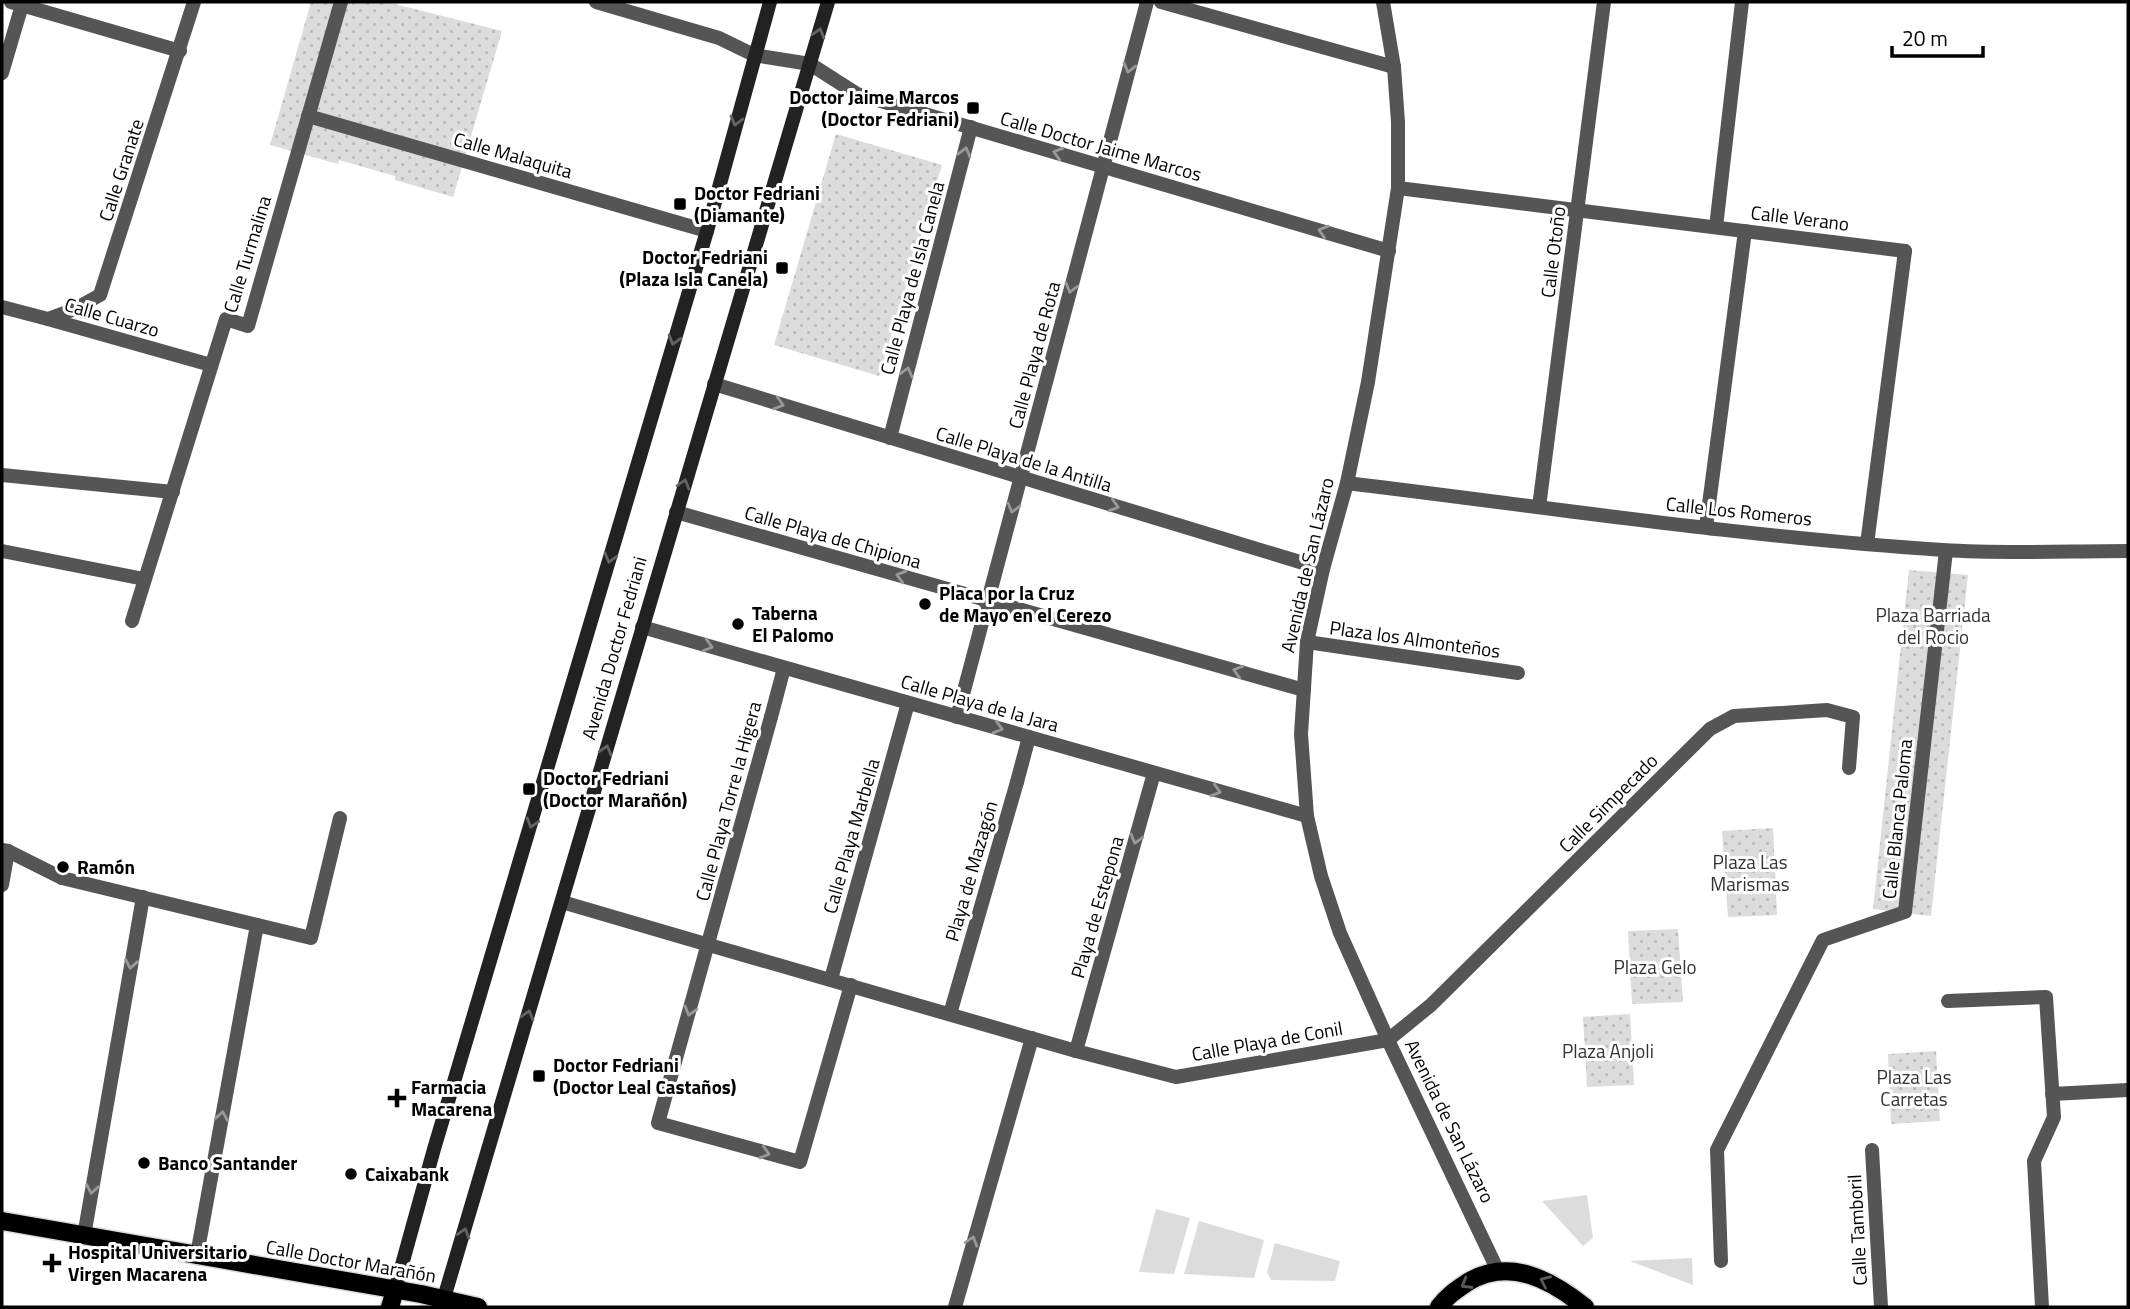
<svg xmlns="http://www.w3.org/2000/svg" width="2130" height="1309" font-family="'Titillium Web',sans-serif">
  <defs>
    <pattern id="park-dots" width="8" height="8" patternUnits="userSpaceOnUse" patternTransform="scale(1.75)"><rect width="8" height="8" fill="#dcdcdc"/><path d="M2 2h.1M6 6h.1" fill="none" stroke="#bbb" stroke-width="1.8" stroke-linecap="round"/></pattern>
  </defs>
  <rect width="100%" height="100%" fill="#fff"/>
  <g fill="#dcdcdc">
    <path d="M1587 1195 1593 1238 1583 1246 1542 1201Z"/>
    <path d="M1156 1209 1190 1218 1174 1274 1139 1272Z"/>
    <path d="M1199 1221 1264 1240 1254 1278 1184 1274Z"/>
    <path d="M1275 1243 1340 1261 1335 1281 1271 1280 1267 1272Z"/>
    <path d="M1692 1258 1693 1285 1630 1261Z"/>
  </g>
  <g fill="url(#park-dots)">
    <path d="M311 2H387L502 31 453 197 395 180V176L339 160 338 164 270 145Z"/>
    <path d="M836 134 942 165 879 376 774 345Z"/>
    <path d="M1909 570 1968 575 1931 916 1873 909Z"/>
    <path d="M1773 828 1777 915 1728 917 1722 831Z"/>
    <path d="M1678 929 1683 1002 1632 1004 1628 931Z"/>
    <path d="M1630 1014 1634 1085 1587 1087 1583 1017Z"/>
    <path d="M1936 1051 1940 1121 1891 1124 1888 1054Z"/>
  </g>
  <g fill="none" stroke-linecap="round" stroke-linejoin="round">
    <defs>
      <g id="primary">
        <path d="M2 1221 421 1294 478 1307"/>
        <path d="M390 1307 395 1290"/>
        <path d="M1439 1307C1448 1295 1456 1290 1468 1282 1510 1257 1551 1280 1585 1307"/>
      </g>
    </defs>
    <use href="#primary" stroke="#dbdbdb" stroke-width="21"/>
    <g stroke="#555" stroke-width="14">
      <path d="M2 73 22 5"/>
      <path d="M308 116 707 231"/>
      <path d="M1716 227 1742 2"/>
      <path d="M48 319 211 365"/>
      <path d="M2 475 173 492"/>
      <path d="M1539 507 1604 2"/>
      <path d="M1706 527 1745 231"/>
      <path d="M1867 544 1905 251"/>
      <path d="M2 551 144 579"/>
      <path d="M132 621 226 319 248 326 341 2"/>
      <path d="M771 717 784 668"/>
      <path d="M1017 782 1029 737"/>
      <path d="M8 851 62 878"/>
      <path d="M562 902 709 945"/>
      <path d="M831 979 908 703"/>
      <path d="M1721 1261 1717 1150 1823 940 1905 912 1946 551"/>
    </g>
    <g stroke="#555" stroke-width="14">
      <path d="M11 2 180 51"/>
      <path d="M596 2 719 38 754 55 810 64 857 94 1389 251"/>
      <path d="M1161 2 1394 67"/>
      <path d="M1398 188 1905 251"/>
      <path d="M2 307 48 319 75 309 100 295 194 2"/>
      <path d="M714 384 1323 569"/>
      <path d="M890 438 971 127"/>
      <path d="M1347 483C1545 507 1744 537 1943 550 2004 554 2067 551 2128 551"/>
      <path d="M676 512 1304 690"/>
      <path d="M642 627 1307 816"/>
      <path d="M1307 642 1518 673"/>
      <path d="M771 717 658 1123 800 1162 851 985"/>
      <path d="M957 717 1147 2"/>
      <path d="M2 850 8 851 2 885"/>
      <path d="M62 878 311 938 340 818"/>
      <path d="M709 945 1076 1051 1176 1077 1388 1040 1431 1005 1710 729 1734 716 1827 710 1853 717 1849 768"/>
      <path d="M1948 1001 2046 997 2054 1117 2034 1161 2042 1307"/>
      <path d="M950 1014 1017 782"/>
      <path d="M1076 1051 1154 773"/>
      <path d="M2052 1094 2128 1090"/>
      <path d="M1872 1150 1881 1307"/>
      <path d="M84 1236 143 897"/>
      <path d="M197 1255 257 925"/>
      <path d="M955 1307 1032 1038"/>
    </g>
    <path stroke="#555" stroke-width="14" d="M1383 2 1394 67 1398 122V188L1368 382 1347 483 1323 569 1307 642 1301 734 1307 816 1321 876 1340 933 1388 1040 1498 1271"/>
    <g stroke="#222" stroke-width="14">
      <path d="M395 1290 434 1149 707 231 770 2"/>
      <path d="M444 1298 828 2"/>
    </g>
    <use href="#primary" stroke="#000" stroke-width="18"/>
  </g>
  <defs><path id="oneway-chevron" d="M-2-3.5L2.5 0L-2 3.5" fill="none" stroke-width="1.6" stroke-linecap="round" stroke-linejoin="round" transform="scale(1.75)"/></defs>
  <g stroke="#646464">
    <use href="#oneway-chevron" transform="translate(819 33) rotate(-74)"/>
    <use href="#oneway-chevron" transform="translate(736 121) rotate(105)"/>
    <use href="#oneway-chevron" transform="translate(674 340) rotate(106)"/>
    <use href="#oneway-chevron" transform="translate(684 484) rotate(-74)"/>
    <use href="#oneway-chevron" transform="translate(610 558) rotate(106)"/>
    <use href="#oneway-chevron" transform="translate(606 750) rotate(-74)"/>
    <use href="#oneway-chevron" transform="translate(532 823) rotate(107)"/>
    <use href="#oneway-chevron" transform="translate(528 1015) rotate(-74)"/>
    <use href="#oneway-chevron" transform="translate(464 1233) rotate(-73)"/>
  </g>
  <g stroke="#999">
    <use href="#oneway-chevron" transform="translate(1129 68) rotate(105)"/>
    <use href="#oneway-chevron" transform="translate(965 152) rotate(-75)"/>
    <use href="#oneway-chevron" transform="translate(1058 153) rotate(-164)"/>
    <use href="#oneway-chevron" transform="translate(1323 231) rotate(-163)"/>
    <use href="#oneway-chevron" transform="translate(1071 288) rotate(105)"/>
    <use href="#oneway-chevron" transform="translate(907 372) rotate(-75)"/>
    <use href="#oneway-chevron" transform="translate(779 404) rotate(17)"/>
    <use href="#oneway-chevron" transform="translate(1114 506) rotate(17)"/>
    <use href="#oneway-chevron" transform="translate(1013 508) rotate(105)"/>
    <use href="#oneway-chevron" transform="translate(901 576) rotate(-164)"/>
    <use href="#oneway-chevron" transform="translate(708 646) rotate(16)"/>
    <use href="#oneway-chevron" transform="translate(1238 671) rotate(-164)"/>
    <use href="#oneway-chevron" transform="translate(998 728) rotate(16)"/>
    <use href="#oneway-chevron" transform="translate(1216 791) rotate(16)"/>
    <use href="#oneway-chevron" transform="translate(1136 839) rotate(106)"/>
    <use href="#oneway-chevron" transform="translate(131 964) rotate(100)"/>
    <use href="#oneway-chevron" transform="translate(690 1011) rotate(106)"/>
    <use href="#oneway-chevron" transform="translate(222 1116) rotate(-80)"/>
    <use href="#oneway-chevron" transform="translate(765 1153) rotate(16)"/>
    <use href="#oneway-chevron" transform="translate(92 1189) rotate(100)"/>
    <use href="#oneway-chevron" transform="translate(972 1241) rotate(-73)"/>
  </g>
  <g stroke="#595959">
    <use href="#oneway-chevron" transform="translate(1545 1281) rotate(-155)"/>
    <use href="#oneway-chevron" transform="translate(1466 1284) rotate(149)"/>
  </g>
  <g fill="#000" stroke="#fff" stroke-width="2.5">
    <rect x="966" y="101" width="14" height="14" rx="3.5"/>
    <rect x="673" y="197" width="14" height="14" rx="3.5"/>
    <rect x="775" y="261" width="14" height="14" rx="3.5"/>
    <circle cx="925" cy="604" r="7"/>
    <circle cx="738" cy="624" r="7"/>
    <rect x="522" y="782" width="14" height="14" rx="3.5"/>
    <circle cx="63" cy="867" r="7"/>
    <rect x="532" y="1069" width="14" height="14" rx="3.5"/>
    <path d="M393.5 1087.5h7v7h7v7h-7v7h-7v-7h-7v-7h7z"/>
    <circle cx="144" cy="1163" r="7"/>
    <circle cx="351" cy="1174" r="7"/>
    <path d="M48.5 1252.5h7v7h7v7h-7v7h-7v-7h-7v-7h7z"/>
  </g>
  <g text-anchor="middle" stroke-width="6" stroke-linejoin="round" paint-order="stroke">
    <g font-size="19" font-weight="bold" fill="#000" stroke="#fff" text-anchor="start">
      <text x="959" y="104" text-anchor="end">Doctor Jaime Marcos<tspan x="959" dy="22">(Doctor Fedriani)</tspan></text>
      <text x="694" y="200">Doctor Fedriani<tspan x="694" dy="22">(Diamante)</tspan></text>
      <text x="768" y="264" text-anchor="end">Doctor Fedriani<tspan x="768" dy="22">(Plaza Isla Canela)</tspan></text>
      <text x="939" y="600">Placa por la Cruz<tspan x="939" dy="22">de Mayo en el Cerezo</tspan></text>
      <text x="752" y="620">Taberna<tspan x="752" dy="22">El Palomo</tspan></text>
      <text x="543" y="785">Doctor Fedriani<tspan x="543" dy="22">(Doctor Marañón)</tspan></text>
      <text x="77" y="874">Ramón</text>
      <text x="553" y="1072">Doctor Fedriani<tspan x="553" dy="22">(Doctor Leal Castaños)</tspan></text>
      <text x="411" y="1094">Farmacia<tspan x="411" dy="22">Macarena</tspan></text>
      <text x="158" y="1170">Banco Santander</text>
      <text x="365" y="1181">Caixabank</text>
      <text x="68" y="1259">Hospital Universitario<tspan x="68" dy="22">Virgen Macarena</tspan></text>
    </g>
    <g font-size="19" fill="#000" stroke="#fff">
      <text transform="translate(1101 146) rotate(16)" y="7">Calle Doctor Jaime Marcos</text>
      <text transform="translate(513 155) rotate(16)" y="7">Calle Malaquita</text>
      <text transform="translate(121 170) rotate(-72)" y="7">Calle Granate</text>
      <text transform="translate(1800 218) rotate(7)" y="7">Calle Verano</text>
      <text transform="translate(1553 252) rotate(-83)" y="7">Calle Otoño</text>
      <text transform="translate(247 254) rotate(-73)" y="7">Calle Turmalina</text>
      <text transform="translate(912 278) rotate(-75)" y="7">Calle Playa de Isla Canela</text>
      <text transform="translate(112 317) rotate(16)" y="7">Calle Cuarzo</text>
      <text transform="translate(1034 355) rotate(-75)" y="7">Calle Playa de Rota</text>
      <text transform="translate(1024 459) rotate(17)" y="7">Calle Playa de la Antilla</text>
      <text transform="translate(1739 511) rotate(6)" y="7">Calle Los Romeros</text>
      <text transform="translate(833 537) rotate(16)" y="7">Calle Playa de Chipiona</text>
      <text transform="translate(1307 565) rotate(-77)" y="7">Avenida de San Lázaro</text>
      <text transform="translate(1415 639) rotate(8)" y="7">Plaza los Almonteños</text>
      <text transform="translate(614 648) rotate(-74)" y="7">Avenida Doctor Fedriani</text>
      <text transform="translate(980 703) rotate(16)" y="7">Calle Playa de la Jara</text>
      <text transform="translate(728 801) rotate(-75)" y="7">Calle Playa Torre la Higera</text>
      <text transform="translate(1608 803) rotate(-45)" y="7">Calle Simpecado</text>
      <text transform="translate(1897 819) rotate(-84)" y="7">Calle Blanca Paloma</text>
      <text transform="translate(851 836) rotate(-74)" y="7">Calle Playa Marbella</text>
      <text transform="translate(971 871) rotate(-74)" y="7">Playa de Mazagón</text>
      <text transform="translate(1097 907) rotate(-74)" y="7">Playa de Estepona</text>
      <text transform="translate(1267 1041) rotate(-10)" y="7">Calle Playa de Conil</text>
      <text transform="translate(1450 1121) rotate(64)" y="7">Avenida de San Lázaro</text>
      <text transform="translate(1857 1230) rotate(-93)" y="7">Calle Tamboril</text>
      <text transform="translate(351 1261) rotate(10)" y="7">Calle Doctor Marañón</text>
    </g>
    <g font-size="19" fill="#333" stroke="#fff">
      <text x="1933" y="622">Plaza Barriada<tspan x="1933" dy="22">del Rocio</tspan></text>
      <text x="1750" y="869">Plaza Las<tspan x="1750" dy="22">Marismas</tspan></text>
      <text x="1655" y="974">Plaza Gelo</text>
      <text x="1608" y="1058">Plaza Anjoli</text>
      <text x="1914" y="1084">Plaza Las<tspan x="1914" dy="22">Carretas</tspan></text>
    </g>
  </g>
  <rect width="2130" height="1309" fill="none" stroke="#000000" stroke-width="7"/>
  <path d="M1892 46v10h91v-10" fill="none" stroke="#000000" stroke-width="3.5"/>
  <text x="1902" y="46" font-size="21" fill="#000000" stroke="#ffffff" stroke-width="5" paint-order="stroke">20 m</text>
</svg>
